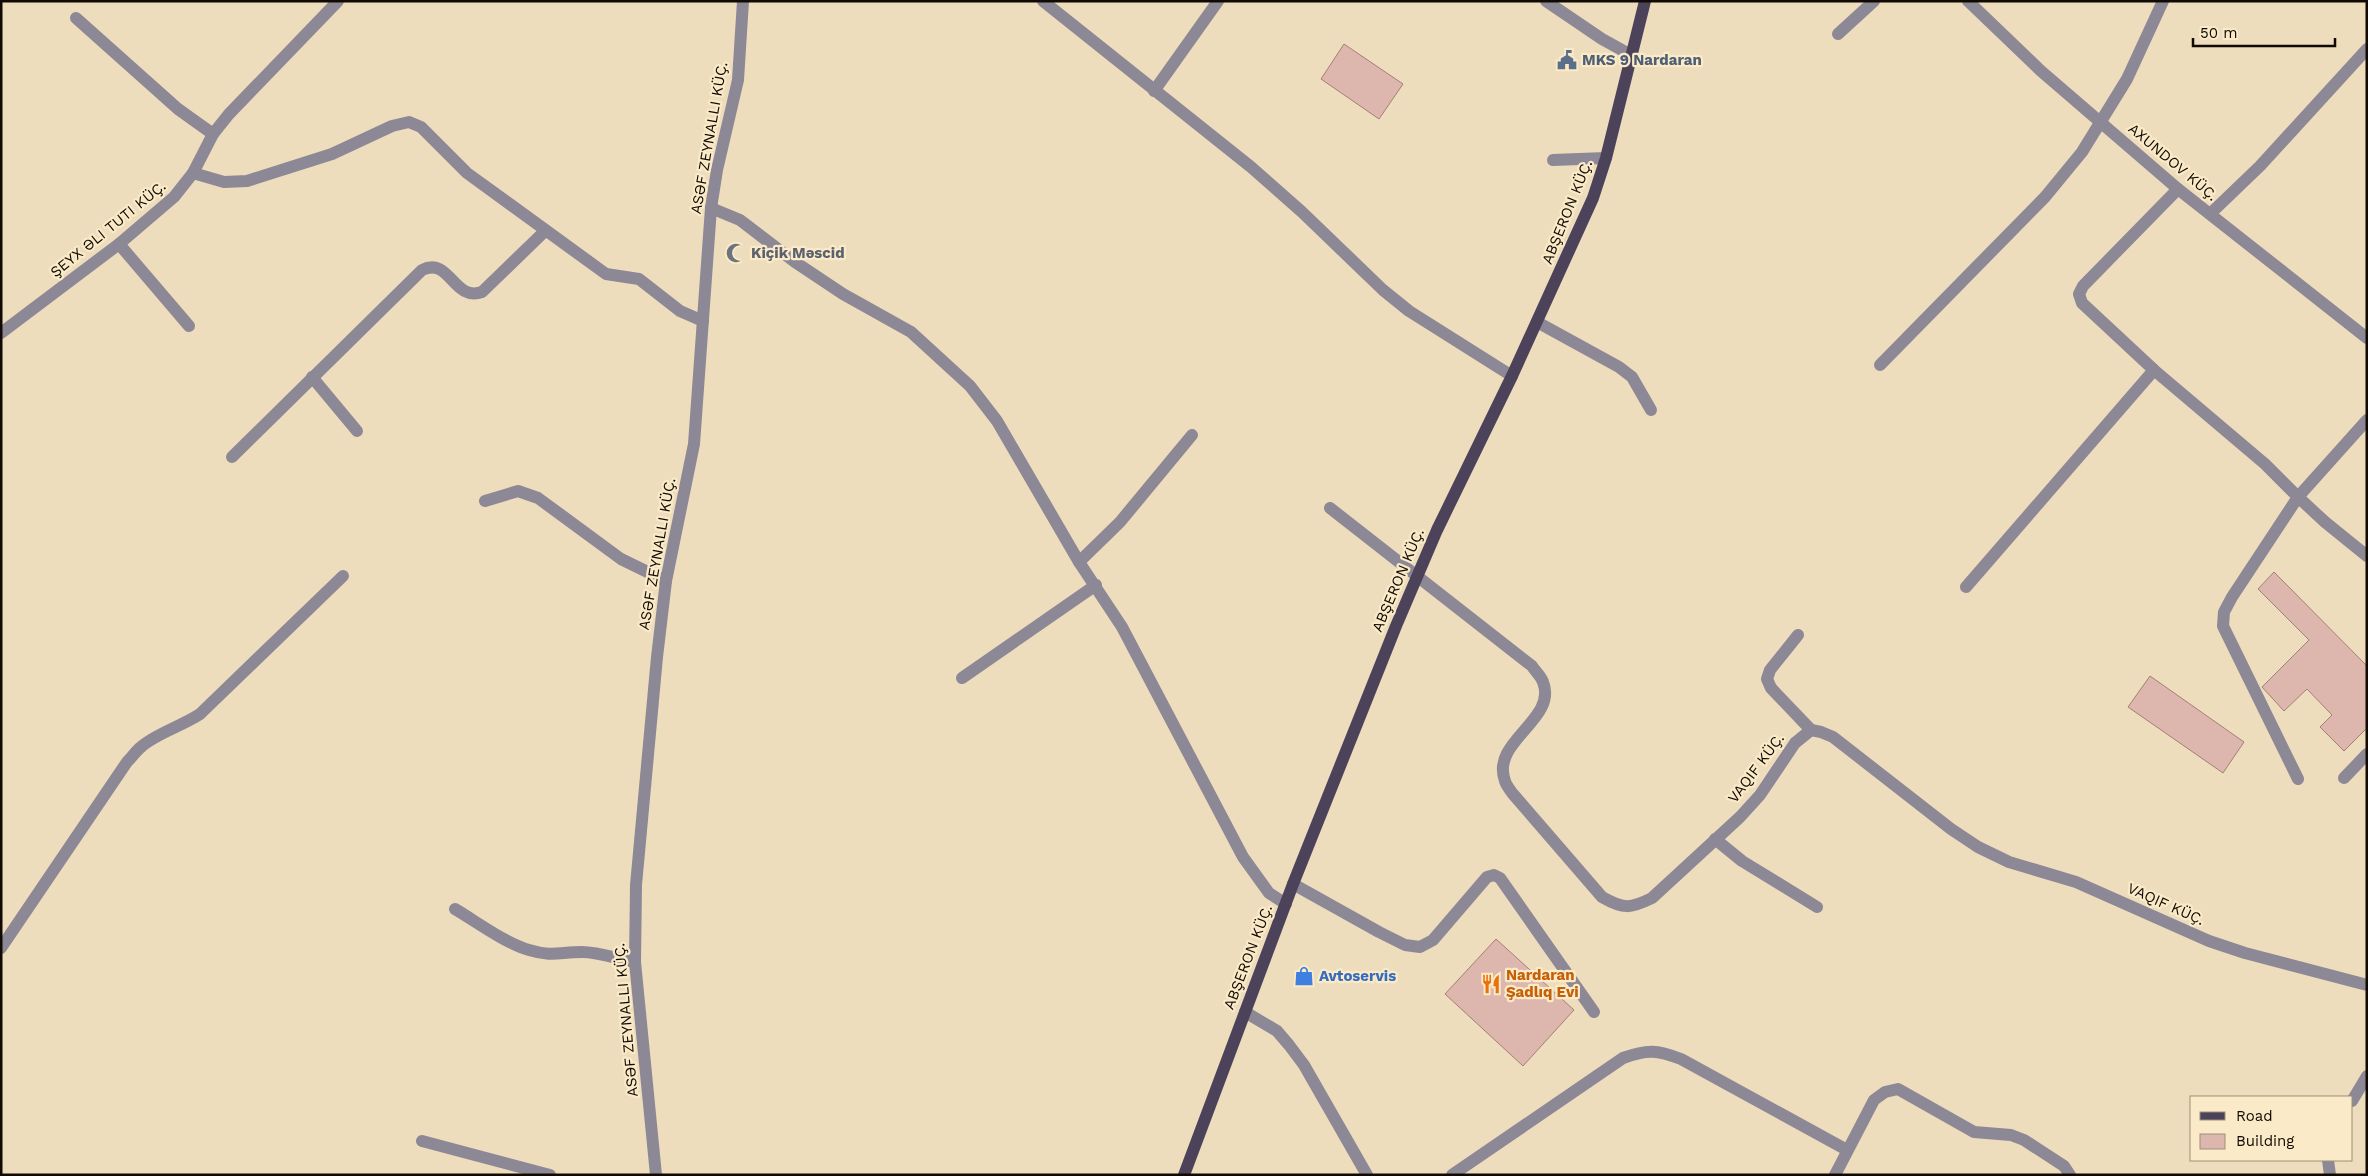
<svg xmlns="http://www.w3.org/2000/svg" width="2368" height="1176" font-family="'Work Sans',sans-serif">
  <rect width="100%" height="100%" fill="#edddbc"/>
  <g fill="#ddb6ae" stroke="#a47f78">
    <path d="M1344 44 1403 84 1379 119 1321 79Z"/>
    <path d="M2274 572 2367 666V728L2344 751 2320 727 2332 715 2307 689 2284 711 2262 687 2309 640 2258 589Z"/>
    <path d="M2150 676 2244 742 2223 773 2128 707Z"/>
    <path d="M1496 939 1574 1010 1523 1066 1445 994Z"/>
  </g>
  <g fill="none" stroke-linecap="round" stroke-linejoin="round">
    <g stroke="#8d8896" stroke-width="12">
      <path d="M1043 1 1251 167 1302 212 1383 290 1409 311 1512 376"/>
      <path d="M1546 1 1602 39 1631 55"/>
      <path d="M1968 1 2041 71 2178 189 2367 338"/>
      <path d="M76 18 178 109 213 134"/>
      <path d="M1838 34 1874 1"/>
      <path d="M1154 91 1218 1"/>
      <path d="M1553 160 1606 158"/>
      <path d="M193 173 224 182 247 181 332 154 392 126 409 122 421 127 467 173 606 274 639 279 680 311 703 321"/>
      <path d="M2178 189 2083 286 2079 294 2082 303 2154 370 2265 464 2298 497 2232 597 2224 612 2223 626 2298 779"/>
      <path d="M711 208 740 220 795 262 843 294 911 332 970 386 997 421 1079 562 1122 627 1243 857 1269 893 1286 904"/>
      <path d="M2210 214 2260 166 2367 49"/>
      <path d="M119 244 189 326"/>
      <path d="M1537 322 1619 367 1632 377 1651 410"/>
      <path d="M1 333 119 244 174 197 193 173 213 134 229 114 338 1"/>
      <path d="M1880 365 2045 197 2082 152 2127 79 2163 1"/>
      <path d="M312 377 357 431"/>
      <path d="M2367 420 2298 497 2325 522 2367 556"/>
      <path d="M232 457 422 270C450 256 453 302 482 292L545 231"/>
      <path d="M485 501 518 491 538 498 621 559 666 581"/>
      <path d="M1330 508 1532 666C1535 671 1541 676 1543 682 1558 720 1490 741 1505 781 1506 785 1510 790 1513 794L1602 897C1623 909 1630 909 1652 898L1740 817 1760 795 1795 743 1811 730 1821 732 1833 737 1951 829 1978 847 2009 862 2076 882 2209 941 2245 953 2367 985"/>
      <path d="M1079 562 1120 522 1192 435"/>
      <path d="M1966 587 2154 370"/>
      <path d="M1798 635 1770 670 1767 679 1771 688 1811 730"/>
      <path d="M962 678 1096 585"/>
      <path d="M2344 778 2367 754"/>
      <path d="M1715 839 1742 861 1817 907"/>
      <path d="M1293 884 1379 932 1405 945 1420 947 1433 940 1487 877 1494 875 1500 878 1594 1012"/>
      <path d="M455 909C477 922 505 943 529 950 552 957 560 952 582 952 599 952 618 959 635 962"/>
      <path d="M1 948 127 762C132 757 136 751 141 747 155 734 182 726 200 714L343 576"/>
      <path d="M1245 1012 1277 1031 1289 1045 1304 1065 1367 1175"/>
      <path d="M2352 1101 2367 1076"/>
      <path d="M422 1141 550 1175"/>
      <path d="M2328 1160 2330 1175"/>
      <path d="M656 1175 635 962 636 885 657 657 666 581 694 444 711 208 717 170 738 80 743 1"/>
      <path d="M1452 1175 1623 1058C1648 1049 1657 1050 1681 1059L1847 1150"/>
      <path d="M1835 1175 1874 1100 1885 1092 1898 1089 1974 1132 2011 1135 2024 1140 2064 1166 2070 1175"/>
    </g>
    <path stroke="#4c435b" stroke-width="12" d="M1184 1175 1293 884 1396 626 1437 530 1512 376 1593 198 1606 158 1645 1"/>
  </g>
  <defs>
    <symbol id="civic-bare" viewBox="-9 -9 18 18"><path d="M-.6-6.5H3V-4.5H.6V-3L4-1V1h2V6H-6V1h2V-1L-.6-3ZM-1.2 2.5V6h2.4V2.5Z" fill="#5c6f8a" stroke="#faeac8" stroke-width="2.5" paint-order="stroke"/></symbol>
    <symbol id="mosque-bare" viewBox="-9 -9 18 18"><path d="M3.5-4.9A6 6 0 1 0 3.5 4.9A5 5 0 1 1 3.5-4.9Z" fill="#6b7280" stroke="#faeac8" stroke-width="2.5" paint-order="stroke"/></symbol>
    <symbol id="shop-bare" viewBox="-9 -9 18 18"><path d="M-5-2.5h2.3a2.7 3.5 0 0 1 5.4 0H5L5.5 6h-11ZM-1.5-2.5h3a1.5 2.3 0 0 0-3 0Z" fill="#3f7fe0" stroke="#faeac8" stroke-width="2.5" paint-order="stroke"/></symbol>
    <symbol id="restaurant-bare" viewBox="-9 -9 18 18"><path d="M-5-6h1v4h1v-4h1v4h1v-4h1v5L-1.5 .5V6h-2V.5L-5-1ZM5-6V6H3V1.5H1.5Q1.5-4 5-6Z" fill="#e8710a" stroke="#faeac8" stroke-width="2.5" paint-order="stroke"/></symbol>
  </defs>
  <g fill-rule="evenodd">
    <use href="#civic-bare" x="1553" y="46" width="28" height="28"/>
    <use href="#mosque-bare" x="722" y="239" width="28" height="28"/>
    <use href="#shop-bare" x="1290" y="962" width="28" height="28"/>
    <use href="#restaurant-bare" x="1477" y="970" width="28" height="28"/>
  </g>
  <g text-anchor="middle" stroke-width="4.5" stroke-linejoin="round" paint-order="stroke">
    <g font-size="15" font-weight="bold" fill="#4e5e75" stroke="#faeac8" text-anchor="start">
      <text x="1582" y="65">MKS 9 Nardaran</text>
    </g>
    <g font-size="15" fill="#100a02" stroke="#faeac8">
      <text transform="translate(709 138) rotate(-80)" y="5">ASƏF ZEYNALLI KÜÇ.</text>
      <text transform="translate(2173 162) rotate(40)" y="5">AXUNDOV KÜÇ.</text>
      <text transform="translate(1567 212) rotate(-68)" y="5">ABŞERON KÜÇ.</text>
      <text transform="translate(108 229) rotate(-39)" y="5">ŞEYX ƏLI TUTI KÜÇ.</text>
      <text transform="translate(657 554) rotate(-80)" y="5">ASƏF ZEYNALLI KÜÇ.</text>
      <text transform="translate(1398 580) rotate(-67)" y="5">ABŞERON KÜÇ.</text>
      <text transform="translate(1756 768) rotate(-53)" y="5">VAQIF KÜÇ.</text>
      <text transform="translate(2166 904) rotate(24)" y="5">VAQIF KÜÇ.</text>
      <text transform="translate(1248 957) rotate(-69)" y="5">ABŞERON KÜÇ.</text>
      <text transform="translate(626 1020) rotate(-95)" y="5">ASƏF ZEYNALLI KÜÇ.</text>
    </g>
    <g font-size="15" font-weight="bold" fill="#5b616d" stroke="#faeac8" text-anchor="start">
      <text x="751" y="258">Kiçik Məscid</text>
    </g>
    <g font-size="15" font-weight="bold" fill="#c56008" stroke="#faeac8" text-anchor="start">
      <text x="1506" y="980">Nardaran<tspan x="1506" dy="17">Şadlıq Evi</tspan></text>
    </g>
    <g font-size="15" font-weight="bold" fill="#366cbe" stroke="#faeac8" text-anchor="start">
      <text x="1319" y="981">Avtoservis</text>
    </g>
  </g>
  <rect width="2368" height="1176" fill="none" stroke="#100a02" stroke-width="5"/>
  <rect x="2190" y="1096" width="162" height="65" fill="#faeac8" stroke="#9c9079"/>
  <rect x="2200" y="1112" width="25" height="8" fill="#4c435b" stroke="#9c9079"/>
  <text x="2236" y="1121" font-size="15" fill="#100a02">Road</text>
  <rect x="2200" y="1134" width="25" height="15" fill="#ddb6ae" stroke="#9c9079"/>
  <text x="2236" y="1146" font-size="15" fill="#100a02">Building</text>
  <path d="M2193 38v8h142v-8" fill="none" stroke="#100a02" stroke-width="2.5"/>
  <text x="2200" y="38" font-size="15" fill="#100a02" stroke="#faeac8" stroke-width="4" paint-order="stroke">50 m</text>
</svg>
